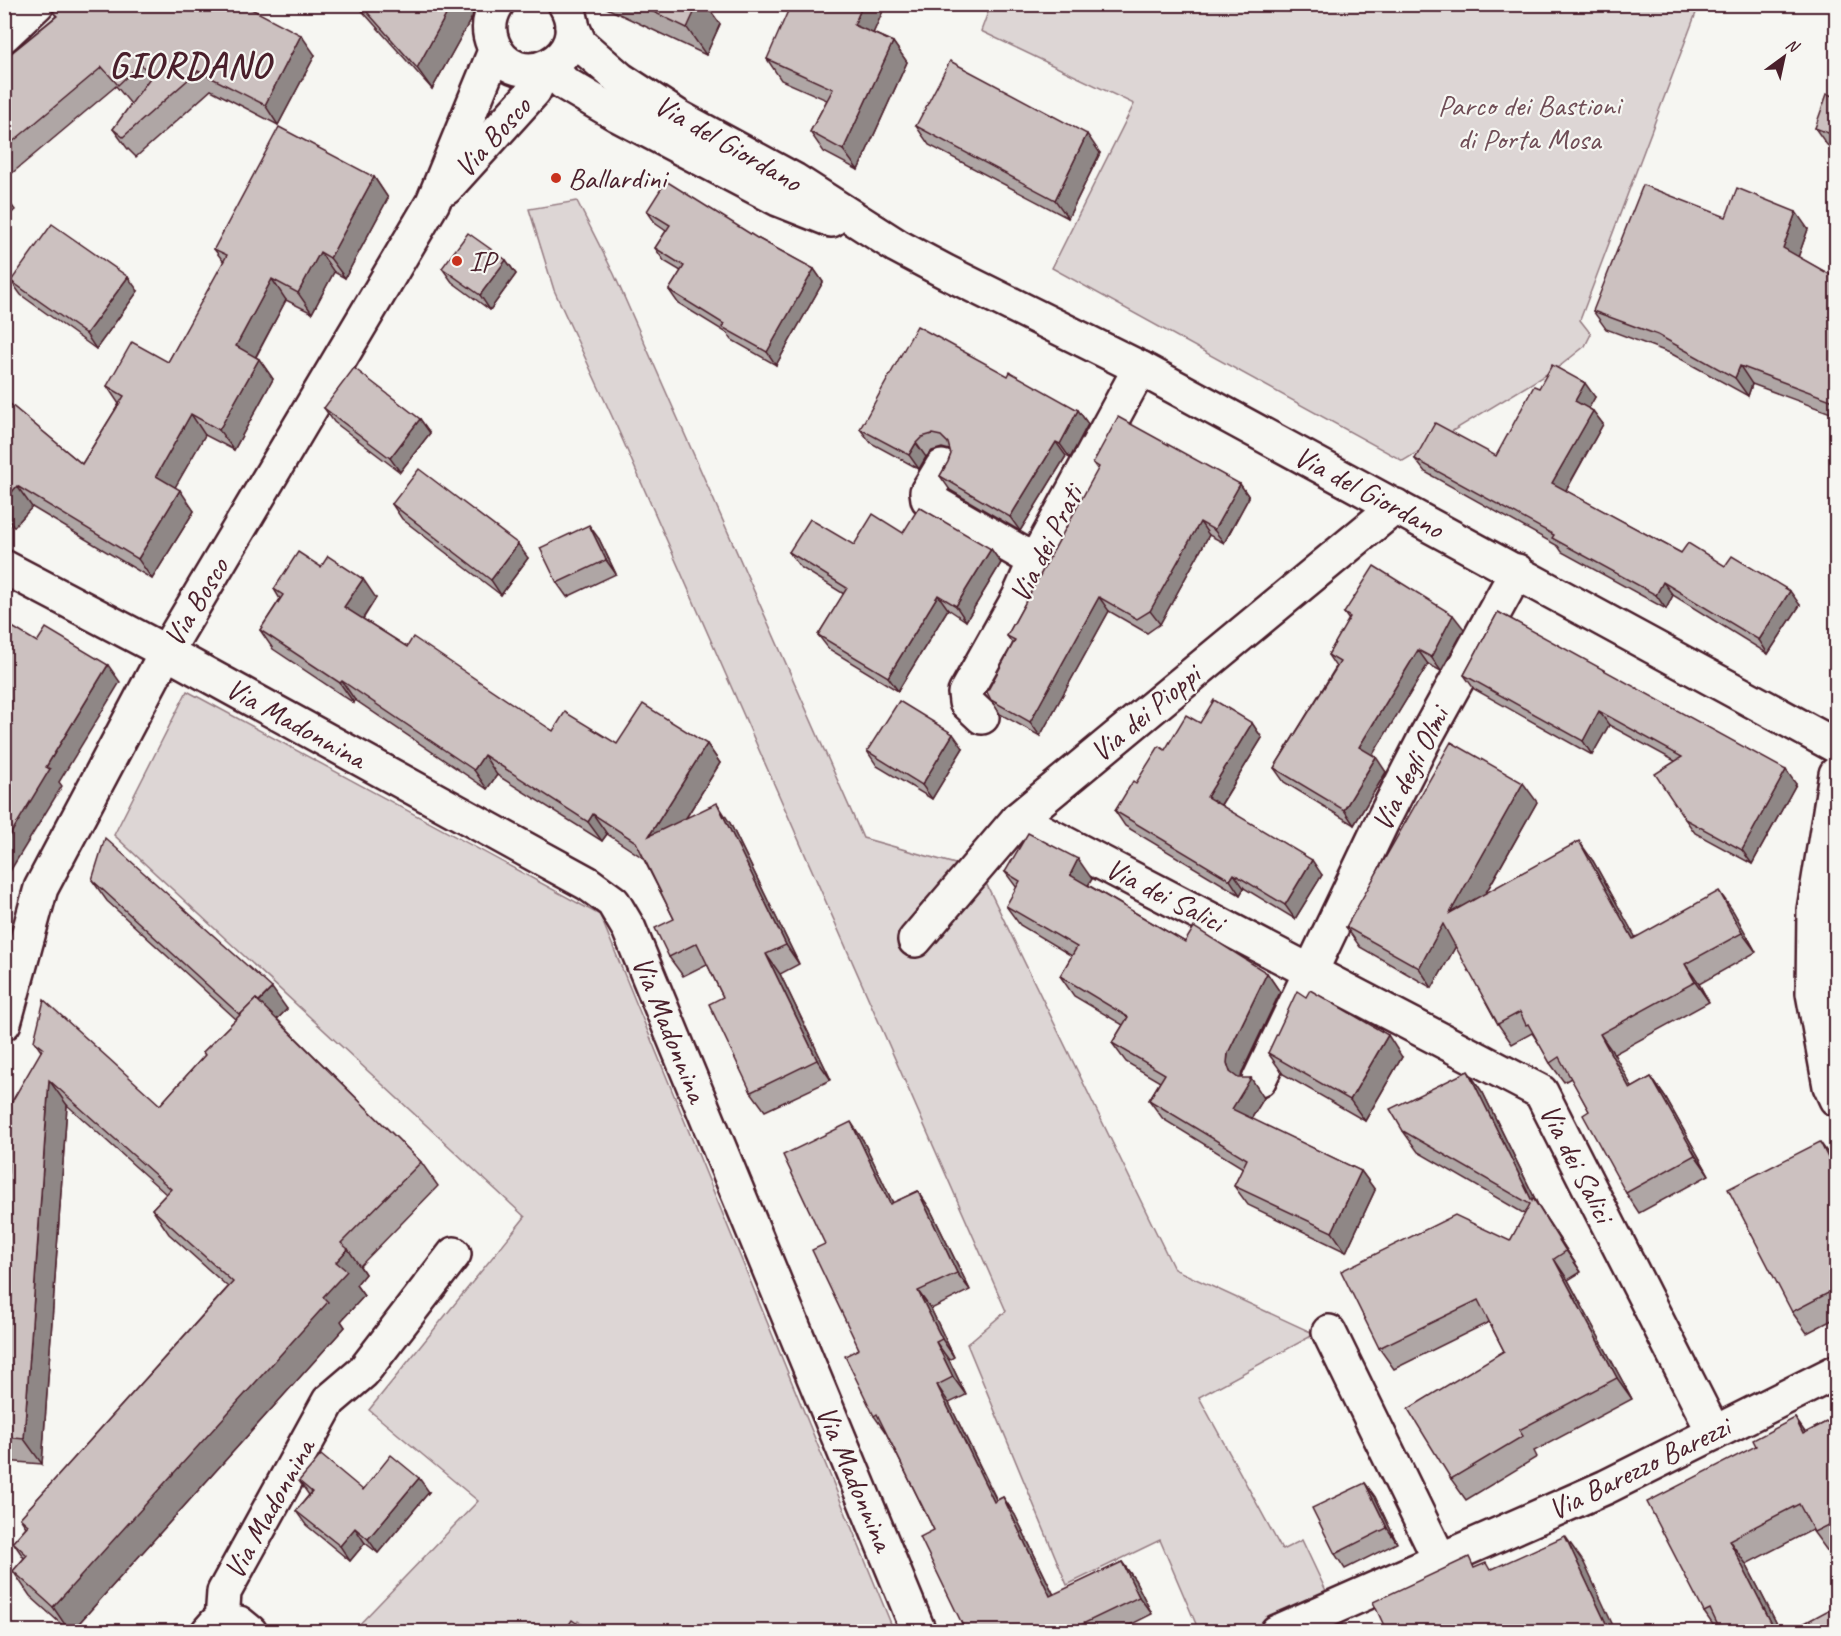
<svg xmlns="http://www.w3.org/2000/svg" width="1841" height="1636" font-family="Caveat,sans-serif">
  <rect width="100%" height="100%" fill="#f6f6f2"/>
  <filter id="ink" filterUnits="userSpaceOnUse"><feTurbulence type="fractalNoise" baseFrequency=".0167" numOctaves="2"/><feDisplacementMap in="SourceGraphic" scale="12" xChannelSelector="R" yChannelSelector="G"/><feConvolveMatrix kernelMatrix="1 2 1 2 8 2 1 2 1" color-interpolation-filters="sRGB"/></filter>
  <g filter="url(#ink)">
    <g fill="#ddd6d5" stroke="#947a80" stroke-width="1.5">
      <path d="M991 4 1699 5 1580 320 1591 334 1585 346 1560 366 1403 461 1052 268 1134 104 981 31Z"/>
      <path d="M577 201 614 274 863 838 980 871 1174 1269 1315 1334 1199 1397 1282 1550 1302 1540 1345 1631H1199L1160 1540 1067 1585 967 1344 1006 1311 616 425 554 290 529 209Z"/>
      <path d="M187 691 600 915 894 1631 593 1632 578 1621 570 1632 353 1631 478 1501 369 1410 525 1217 114 835Z"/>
    </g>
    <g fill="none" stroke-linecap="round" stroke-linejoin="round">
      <defs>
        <g id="minor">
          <path d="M4 35 37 4"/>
          <path d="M942 467 927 492 928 499 1035 561"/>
          <path d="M4 567 166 652 587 883 613 902 629 929 919 1632"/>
          <path d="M982 717 966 702 965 693 1019 597 1035 561 1140 368"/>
          <path d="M1018 819 1541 1092 1714 1433"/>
          <path d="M915 940 1018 819 1396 506"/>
          <path d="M1259 1080 1382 822 1425 738 1517 571"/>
          <path d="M1329 1332 1440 1560"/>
          <path d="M222 1621 239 1623 250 1632"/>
          <path d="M208 1632 215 1624 222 1621 224 1592 329 1401 363 1372 454 1254"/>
          <path d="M1277 1632 1606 1487 1836 1372"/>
        </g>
        <g id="tertiary">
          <path d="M497 4C489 17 487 30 493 44 515 98 597 59 565 4"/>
          <path d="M572 26 580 44 620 79 680 118 794 180 897 246 946 272 1140 368 1836 746"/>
          <path d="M549 66 564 83 618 115 778 199 831 220"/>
          <path id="s1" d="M446 188 534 91 545 68"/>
          <path d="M4 1023 41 888 166 652 433 202 495 51"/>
        </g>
        <path id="secondary" d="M1836 774 1814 910 1813 993 1830 1086 1836 1099"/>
      </defs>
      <use href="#minor" stroke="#4a1f2b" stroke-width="38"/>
      <use href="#tertiary" stroke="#4a1f2b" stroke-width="38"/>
      <use href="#secondary" stroke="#4a1f2b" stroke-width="38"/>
      <use href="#minor" stroke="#f6f6f2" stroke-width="33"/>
      <use href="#tertiary" stroke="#f6f6f2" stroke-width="33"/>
      <use href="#secondary" stroke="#f6f6f2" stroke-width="33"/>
    </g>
    <g fill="#afa6a5" stroke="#4a1f2b" stroke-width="1.5">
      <path d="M356 4H474L475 6 472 17 432 89Z"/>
      <path d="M598 4H708L707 6 720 24 706 55Z"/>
      <path d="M886 4 873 33 893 42 907 62 858 170 824 152 810 132 827 100 781 80 767 59Z"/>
      <path d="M125 6 315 55 278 125 211 90 136 157 127 148 113 129 131 104 116 86 4 180V59L56 16 53 12Z"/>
      <path d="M1836 97V149L1827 145 1815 128Z"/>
      <path d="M916 126 1100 153 1068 218 929 145Z"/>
      <path d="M374 177 388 198 345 278 334 272 312 313 286 300 256 357 259 359 273 379 234 450 205 435 175 487 194 511 152 579 32 507 14 527 4 519V399L82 464 119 404 107 386 168 362 224 262 214 249Z"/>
      <path d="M4 195 15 210 4 220Z"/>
      <path d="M647 211 757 238 814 269 823 282 776 365 732 340 727 333 678 303 669 290 681 271 664 261 655 248 666 231 656 224Z"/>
      <path d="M1726 217 1808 229 1798 257 1836 278V415L1752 384 1748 396 1670 353 1606 329 1593 311Z"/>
      <path d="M506 260 516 274 490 310 452 282 442 268Z"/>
      <path d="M11 281 138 291 96 349 21 295Z"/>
      <path d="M1008 376 1078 410 1088 424 1070 458 1066 456 1020 531 950 490 940 476 948 462 951 454 950 450 942 448 932 451 926 457 919 469 871 443 860 429Z"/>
      <path d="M1539 388 1595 397 1588 408 1593 411 1603 424 1566 491 1681 553 1725 566 1800 605 1768 654 1673 595 1666 609 1562 552 1558 546 1425 472 1415 459 1496 456Z"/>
      <path d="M324 408 420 419 430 433 400 472 334 422Z"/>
      <path d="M1093 463 1240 484 1249 497 1224 543 1209 535 1160 624 1147 633 1109 611 1040 736 1000 714 991 700 1013 644 1007 636 1098 470Z"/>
      <path d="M392 504 528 558 501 595 402 519Z"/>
      <path d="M903 533 991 549 1001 563 966 621 948 609 898 691 829 649 818 635 844 594 800 567 789 552 854 545Z"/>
      <path d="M599 539 616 574 567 597 557 583Z"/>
      <path d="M321 567 376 598 363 619 407 647 553 731 617 744H707L720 763 686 818 730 823 799 964 780 974 831 1080 765 1111 751 1092 723 997 707 964 683 976 669 957 674 919 643 858 607 834 602 841 497 775 487 789 355 700 354 703 273 649 260 630 280 599 274 589Z"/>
      <path d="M1498 612 1796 784 1752 864 1695 833 1685 819 1675 761 1609 725 1592 755 1474 689 1464 675Z"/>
      <path d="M1344 613 1464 629 1441 671 1428 664 1372 755 1386 772 1354 825 1284 782 1274 768 1336 667 1328 655 1349 620Z"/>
      <path d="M1200 723H1252L1262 738 1221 805 1322 875 1295 919 1244 888 1240 895 1125 826 1115 811 1136 783Z"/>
      <path d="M963 748 932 799 877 766 867 751Z"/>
      <path d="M1537 802 1486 893 1593 861 1635 937 1733 911 1756 952 1699 984 1709 1002 1614 1054 1632 1088 1651 1077 1665 1097 1709 1175 1639 1213 1626 1193 1589 1111 1571 1078 1564 1082 1550 1063 1540 1045 1532 1033 1512 1044 1498 1024 1456 946 1432 988 1360 947 1346 927Z"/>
      <path d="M1005 872 1092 879 1088 885 1185 942 1267 973 1280 992 1242 1072 1241 1078 1264 1098 1251 1119 1361 1171 1375 1190 1346 1252 1248 1205 1234 1186 1243 1168 1163 1119 1149 1100 1160 1082 1126 1062 1112 1043 1123 1025 1074 996 1060 976 1072 956 1020 925 1006 906 1017 888Z"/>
      <path d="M92 880 287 1009 277 1019 421 1162 438 1186 360 1266 365 1274 356 1285 364 1296 341 1321 345 1327 71 1632H70L30 1596 13 1571 24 1558 13 1542 26 1527 20 1518 228 1287 169 1234 152 1209 166 1194 67 1105 42 1464 4 1461V1253L41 1051 34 1041 160 1105 205 1055 203 1052 236 1019 107 901Z"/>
      <path d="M1268 1053 1402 1057 1365 1121 1283 1074Z"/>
      <path d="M1483 1093 1540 1209 1581 1272 1568 1280 1632 1399 1534 1451 1537 1457 1466 1500 1451 1479 1504 1351 1489 1322 1394 1369 1379 1348 1510 1241 1525 1214 1418 1152 1403 1131Z"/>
      <path d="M863 1140 893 1203 918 1191 930 1209 970 1290 931 1309 954 1357 949 1360 966 1395 949 1403 997 1500 1003 1497 1015 1515 1054 1595 1122 1562 1135 1580 1152 1614 1116 1632H966L934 1530 886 1433 874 1416 859 1349 825 1244Z"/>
      <path d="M1835 1163 1836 1167V1318L1807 1333 1792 1312Z"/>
      <path d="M1836 1417V1553L1831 1556 1812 1530 1746 1564 1781 1632H1718L1704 1612 1756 1446 1795 1418 1805 1433Z"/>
      <path d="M299 1481 363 1490 429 1492 378 1553 365 1543 350 1561 306 1525 296 1511 309 1495Z"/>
      <path d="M1365 1483 1375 1497 1397 1543 1345 1569 1335 1554Z"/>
    </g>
    <g fill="#8f8786" stroke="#4a1f2b" stroke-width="1.5">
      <path d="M452 4H474L475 6 472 17 432 89 417 68Z"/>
      <path d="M695 4H708L707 6 720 24 706 55 687 28Z"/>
      <path d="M863 4H886L868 45 854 25Z"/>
      <path d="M301 35 315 55 278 125 265 105Z"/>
      <path d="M893 42 907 62 858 170 843 150Z"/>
      <path d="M1087 134 1100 153 1068 218 1055 200Z"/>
      <path d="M374 177 388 198 345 278 330 258Z"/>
      <path d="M1796 212 1808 229 1795 266 1783 248Z"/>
      <path d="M320 252 334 272 312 313 298 293Z"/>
      <path d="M506 260 516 274 490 310 480 295Z"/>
      <path d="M814 269 823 282 776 365 767 352Z"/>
      <path d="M128 277 138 291 96 349 86 334Z"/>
      <path d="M272 279 286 300 250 367 236 346Z"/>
      <path d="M259 359 273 379 234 450 219 430Z"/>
      <path d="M1740 366 1752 384 1748 396 1735 378Z"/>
      <path d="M1585 383 1595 397 1585 415 1575 401Z"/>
      <path d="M1078 410 1088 424 1070 458 1060 444Z"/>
      <path d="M1593 411 1603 424 1562 497 1552 483Z"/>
      <path d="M191 414 205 435 170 496 156 476Z"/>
      <path d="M420 419 430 433 400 472 390 458Z"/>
      <path d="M1056 442 1066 456 1020 531 1010 517Z"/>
      <path d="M916 443 926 457 919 469 909 455Z"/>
      <path d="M1240 484 1249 497 1224 543 1214 530Z"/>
      <path d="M17 486 32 507 14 527 4 513V501Z"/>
      <path d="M180 490 194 511 152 579 138 559Z"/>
      <path d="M1200 522 1209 535 1160 624 1150 611Z"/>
      <path d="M589 525 599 539 616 574 606 560Z"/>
      <path d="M518 544 528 558 501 595 491 580Z"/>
      <path d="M991 549 1001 563 966 621 956 606Z"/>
      <path d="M363 579 376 598 358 626 344 607Z"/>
      <path d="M1663 582 1673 595 1666 609 1656 595Z"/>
      <path d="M1790 591 1800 605 1768 654 1759 640Z"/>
      <path d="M938 595 948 609 898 691 888 677Z"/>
      <path d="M1099 597 1109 611 1040 736 1030 722Z"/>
      <path d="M1453 615 1464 629 1441 671 1431 657Z"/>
      <path d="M1418 650 1428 664 1369 761 1359 747Z"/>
      <path d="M108 665 120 682 59 782 62 786 4 881V845L46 767Z"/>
      <path d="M342 681 355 700 354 703 340 683Z"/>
      <path d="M1599 711 1609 725 1592 755 1583 741Z"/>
      <path d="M1252 723 1262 738 1217 811 1207 797Z"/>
      <path d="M953 734 963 748 932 799 922 785Z"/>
      <path d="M707 744 720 763 663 855 649 836Z"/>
      <path d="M484 755 497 775 487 789 474 770Z"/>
      <path d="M1376 757 1386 772 1354 825 1344 810Z"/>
      <path d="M1786 770 1796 784 1752 864 1742 850Z"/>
      <path d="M1523 783 1537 802 1463 933 1450 913Z"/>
      <path d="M717 803 730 823 799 964 786 945Z"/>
      <path d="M593 814 607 834 602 841 588 822Z"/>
      <path d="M1579 841 1593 861 1647 958 1633 939Z"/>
      <path d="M1078 859 1092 879 1083 894 1070 875Z"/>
      <path d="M1312 860 1322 875 1295 919 1285 905Z"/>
      <path d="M1234 874 1244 888 1240 895 1230 880Z"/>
      <path d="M1719 891 1733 911 1756 952 1742 933Z"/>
      <path d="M1443 924 1457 944 1432 988 1419 968Z"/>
      <path d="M766 954 780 974 831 1080 817 1060Z"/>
      <path d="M1685 964 1699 984 1709 1002 1695 982Z"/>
      <path d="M1267 973 1280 992 1242 1072 1240 1082 1251 1078 1264 1098 1245 1129 1232 1109 1230 1072 1227 1063 1228 1053Z"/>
      <path d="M272 988 287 1009 258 1039 244 1018Z"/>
      <path d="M1600 1034 1614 1054 1644 1109 1630 1089Z"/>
      <path d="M1388 1035 1402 1057 1365 1121 1350 1100Z"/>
      <path d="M1468 1071 1483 1093 1540 1209 1581 1272 1532 1201Z"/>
      <path d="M1651 1077 1665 1097 1709 1175 1695 1155Z"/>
      <path d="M49 1080 67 1105 42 1464 24 1439Z"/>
      <path d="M851 1122 863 1140 902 1222 890 1204Z"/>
      <path d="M1820 1142 1835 1163 1836 1167V1174Z"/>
      <path d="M1361 1171 1375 1190 1346 1252 1332 1232Z"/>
      <path d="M918 1191 930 1209 970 1290 957 1273Z"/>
      <path d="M348 1249 365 1274 356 1285 364 1296 341 1321 345 1327 71 1632H70L53 1607 323 1297 336 1262Z"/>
      <path d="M1554 1259 1568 1280 1632 1399 1617 1378Z"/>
      <path d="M918 1291 931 1309 954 1357 942 1339Z"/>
      <path d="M936 1342 949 1360 966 1395 953 1377Z"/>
      <path d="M937 1385 949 1403 1006 1520 994 1502Z"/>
      <path d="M1795 1418 1812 1442 1803 1434Z"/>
      <path d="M419 1478 429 1492 378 1553 368 1539Z"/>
      <path d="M1365 1483 1375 1497 1397 1543 1387 1528Z"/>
      <path d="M1003 1497 1015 1515 1063 1614 1050 1596Z"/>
      <path d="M355 1528 365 1543 350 1561 340 1546Z"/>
      <path d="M1565 1536 1584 1563 1616 1632H1610Z"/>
      <path d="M1729 1540 1746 1564 1781 1632H1776Z"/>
      <path d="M1122 1562 1135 1580 1152 1614 1139 1597Z"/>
    </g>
    <g fill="#ccc1c0" stroke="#4a1f2b" stroke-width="1.5">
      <path d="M62 4H123L125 6 127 4H242L301 35 265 105 198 71 123 137 113 129 152 75 140 64 118 85 102 67 4 149V59L57 16 53 12Z"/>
      <path d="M360 4H452L417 68Z"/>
      <path d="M637 4H698L687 28Z"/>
      <path d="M791 4H863L854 25 893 42 843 150 810 132 833 89 767 59Z"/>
      <path d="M950 61 1087 134 1055 200 916 126Z"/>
      <path d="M1827 94 1836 97V136L1815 128Z"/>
      <path d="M279 127 374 177 330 258 320 252 298 293 272 279 236 346 259 359 219 430 191 414 156 476 180 490 138 559 17 486 4 501V399L82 464 124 396 107 386 132 342 168 362 227 255 214 249Z"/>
      <path d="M666 181 757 238 814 269 767 352 722 327 724 324 669 290 684 266 655 248 670 225 647 211Z"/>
      <path d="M1643 185 1726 217 1737 188 1796 212 1783 248 1836 278V402L1740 366 1735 378 1658 335 1593 311Z"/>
      <path d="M52 224 128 277 86 334 11 281Z"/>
      <path d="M468 233 506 260 480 295 442 268Z"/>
      <path d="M917 326 1008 376 1010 372 1078 410 1060 444 1056 442 1010 517 940 476 948 462 951 454 948 443 941 436 932 434 922 437 916 443 909 455 860 429Z"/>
      <path d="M1552 365 1585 383 1575 401 1593 411 1552 483 1681 553 1688 543 1725 566 1732 556 1790 591 1759 640 1663 582 1656 595 1552 538 1554 535 1415 459 1435 423 1496 456 1534 386 1539 388Z"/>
      <path d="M354 368 420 419 390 458 324 408Z"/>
      <path d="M1118 417 1240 484 1214 530 1200 522 1150 611 1137 619 1099 597 1030 722 991 700 987 692 1015 640 1007 636 1099 467 1093 463Z"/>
      <path d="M419 469 518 544 491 580 392 504Z"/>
      <path d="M919 507 991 549 956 606 938 595 888 677 818 635 847 588 789 552 810 519 854 545 873 514 903 533Z"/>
      <path d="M589 525 606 560 557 583 540 548Z"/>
      <path d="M298 552 321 567 328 556 363 579 344 607 407 647 413 637 553 731 565 712 617 744 643 704 707 744 649 836 717 803 786 945 766 954 817 1060 751 1092 709 1004 723 997 697 943 669 957 655 928 674 919 636 842 593 814 588 822 484 755 474 770 342 681 340 683 260 630 283 595 274 589Z"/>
      <path d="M1374 566 1453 615 1431 657 1418 650 1359 747 1376 757 1344 810 1274 768 1340 662 1328 655 1350 617 1344 613Z"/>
      <path d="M1498 612 1786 770 1742 850 1685 819 1655 774 1682 757 1599 711 1583 741 1464 675Z"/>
      <path d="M4 622 37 642 46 628 108 665 46 767 50 769 4 845Z"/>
      <path d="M1214 700 1252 723 1207 797 1312 860 1285 905 1234 874 1230 880 1115 811 1133 781 1136 783 1159 746 1165 750 1186 715 1200 723Z"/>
      <path d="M899 701 953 734 922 785 867 751Z"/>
      <path d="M1451 742 1523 783 1450 913 1579 841 1633 939 1719 891 1742 933 1685 964 1695 982 1600 1034 1630 1089 1651 1077 1695 1155 1626 1193 1583 1115 1589 1111 1559 1057 1550 1063 1528 1024 1526 1025 1520 1012 1498 1024 1443 924 1419 968 1346 927Z"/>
      <path d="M1028 833 1078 859 1070 875 1185 942 1194 927 1267 973 1228 1053 1227 1063 1230 1072 1238 1078H1251L1232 1109 1361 1171 1332 1232 1234 1186 1247 1159 1149 1100 1165 1074 1112 1043 1128 1017 1060 976 1077 947 1006 906 1020 881 1005 872Z"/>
      <path d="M105 838 272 988 259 1001 256 999 240 1015 92 880Z"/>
      <path d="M1310 990 1388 1035 1350 1100 1268 1053 1297 991 1306 997Z"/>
      <path d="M256 999 421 1162 341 1243 348 1249 336 1262 347 1271 323 1297 328 1302 53 1607 13 1571 27 1555 13 1542 28 1525 20 1518 233 1282 152 1209 171 1189 49 1080 24 1439 4 1437V1253L11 1103 43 1048 34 1041 44 1000 160 1105 205 1055 203 1052Z"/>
      <path d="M1468 1071 1532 1201 1533 1198 1566 1251 1554 1259 1617 1378 1519 1430 1523 1436 1451 1479 1408 1409 1504 1351 1478 1300 1379 1348 1341 1271 1455 1215 1510 1241 1530 1204 1403 1131 1390 1109Z"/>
      <path d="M851 1122 890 1204 918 1191 957 1273 918 1291 942 1339 936 1342 953 1377 937 1385 994 1502 1003 1497 1050 1596 1122 1562 1139 1597 1066 1632H966L920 1537 934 1530 877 1414 874 1416 845 1356 859 1349 812 1250 825 1244 783 1155Z"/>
      <path d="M1820 1142 1836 1174V1289L1792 1312 1728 1189Z"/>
      <path d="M1836 1417V1521L1814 1532 1799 1504 1729 1540 1776 1632H1721L1710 1609 1704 1612 1647 1502 1756 1446 1753 1440 1795 1418 1803 1434Z"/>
      <path d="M321 1455 363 1490 391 1455 419 1478 368 1539 355 1528 340 1546 296 1511 312 1492 299 1481Z"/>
      <path d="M1365 1483 1387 1528 1335 1554 1312 1508Z"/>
      <path d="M1565 1536 1610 1632H1387L1373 1602 1469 1557 1474 1568 1486 1563 1490 1570Z"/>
      <path d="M1836 1606V1632H1788Z"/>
      <path d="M572 1620 589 1632H564Z"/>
    </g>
  </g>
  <g fill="#c8321e" stroke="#f6f6f2" stroke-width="2">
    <circle cx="556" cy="178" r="6"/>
    <circle cx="457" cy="261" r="6"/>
  </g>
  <g text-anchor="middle" stroke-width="4.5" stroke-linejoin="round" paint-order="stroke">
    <g font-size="30" fill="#6f4d56" stroke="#f6f6f2">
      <text x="1529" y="115">Parco dei Bastioni<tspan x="1529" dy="34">di Porta Mosa</tspan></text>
    </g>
    <g font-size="30" fill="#4a1f2b" stroke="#f6f6f2">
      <text dy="10" stroke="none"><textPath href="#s1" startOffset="69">Via Bosco</textPath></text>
      <text transform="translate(728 143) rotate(30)" y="10">Via del Giordano</text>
      <text transform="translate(1369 492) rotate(28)" y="10">Via del Giordano</text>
      <text transform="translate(1046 544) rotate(-63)" y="10">Via dei Prati</text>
      <text transform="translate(196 602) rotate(-59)" y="10">Via Bosco</text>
      <text transform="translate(1145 713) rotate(-40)" y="10">Via dei Pioppi</text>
      <text transform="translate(296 723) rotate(29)" y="10">Via Madonnina</text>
      <text transform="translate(1410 769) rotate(-63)" y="10">Via degli Olmi</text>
      <text transform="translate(1165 895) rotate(27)" y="10">Via dei Salici</text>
      <text transform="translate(670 1029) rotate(68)" y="10">Via Madonnina</text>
      <text transform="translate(1577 1163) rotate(63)" y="10">Via dei Salici</text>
      <text transform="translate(1639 1468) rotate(-26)" y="10">Via Barezzo Barezzi</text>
      <text transform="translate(855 1478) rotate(67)" y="10">Via Madonnina</text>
      <text transform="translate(269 1509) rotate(-61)" y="10">Via Madonnina</text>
    </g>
    <g font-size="30" fill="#4a1f2b" stroke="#f6f6f2" text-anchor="start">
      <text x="568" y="188">Ballardini</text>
      <text x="469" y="271">IP</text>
    </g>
    <g font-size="36" font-weight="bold" letter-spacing="1.5" fill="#4a1f2b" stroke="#f6f6f2">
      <text x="190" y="77">GIORDANO</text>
    </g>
  </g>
  <rect width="1841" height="1636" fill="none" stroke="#f6f6f2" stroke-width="24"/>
  <rect x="12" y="12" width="1817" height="1612" fill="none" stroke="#4a1f2b" stroke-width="2" filter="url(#ink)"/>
  <g transform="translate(1784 57) rotate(33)" stroke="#f6f6f2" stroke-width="4.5" paint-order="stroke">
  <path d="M0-4.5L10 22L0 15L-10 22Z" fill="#4a1f2b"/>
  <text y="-9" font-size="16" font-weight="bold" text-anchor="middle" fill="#4a1f2b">N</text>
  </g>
</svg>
